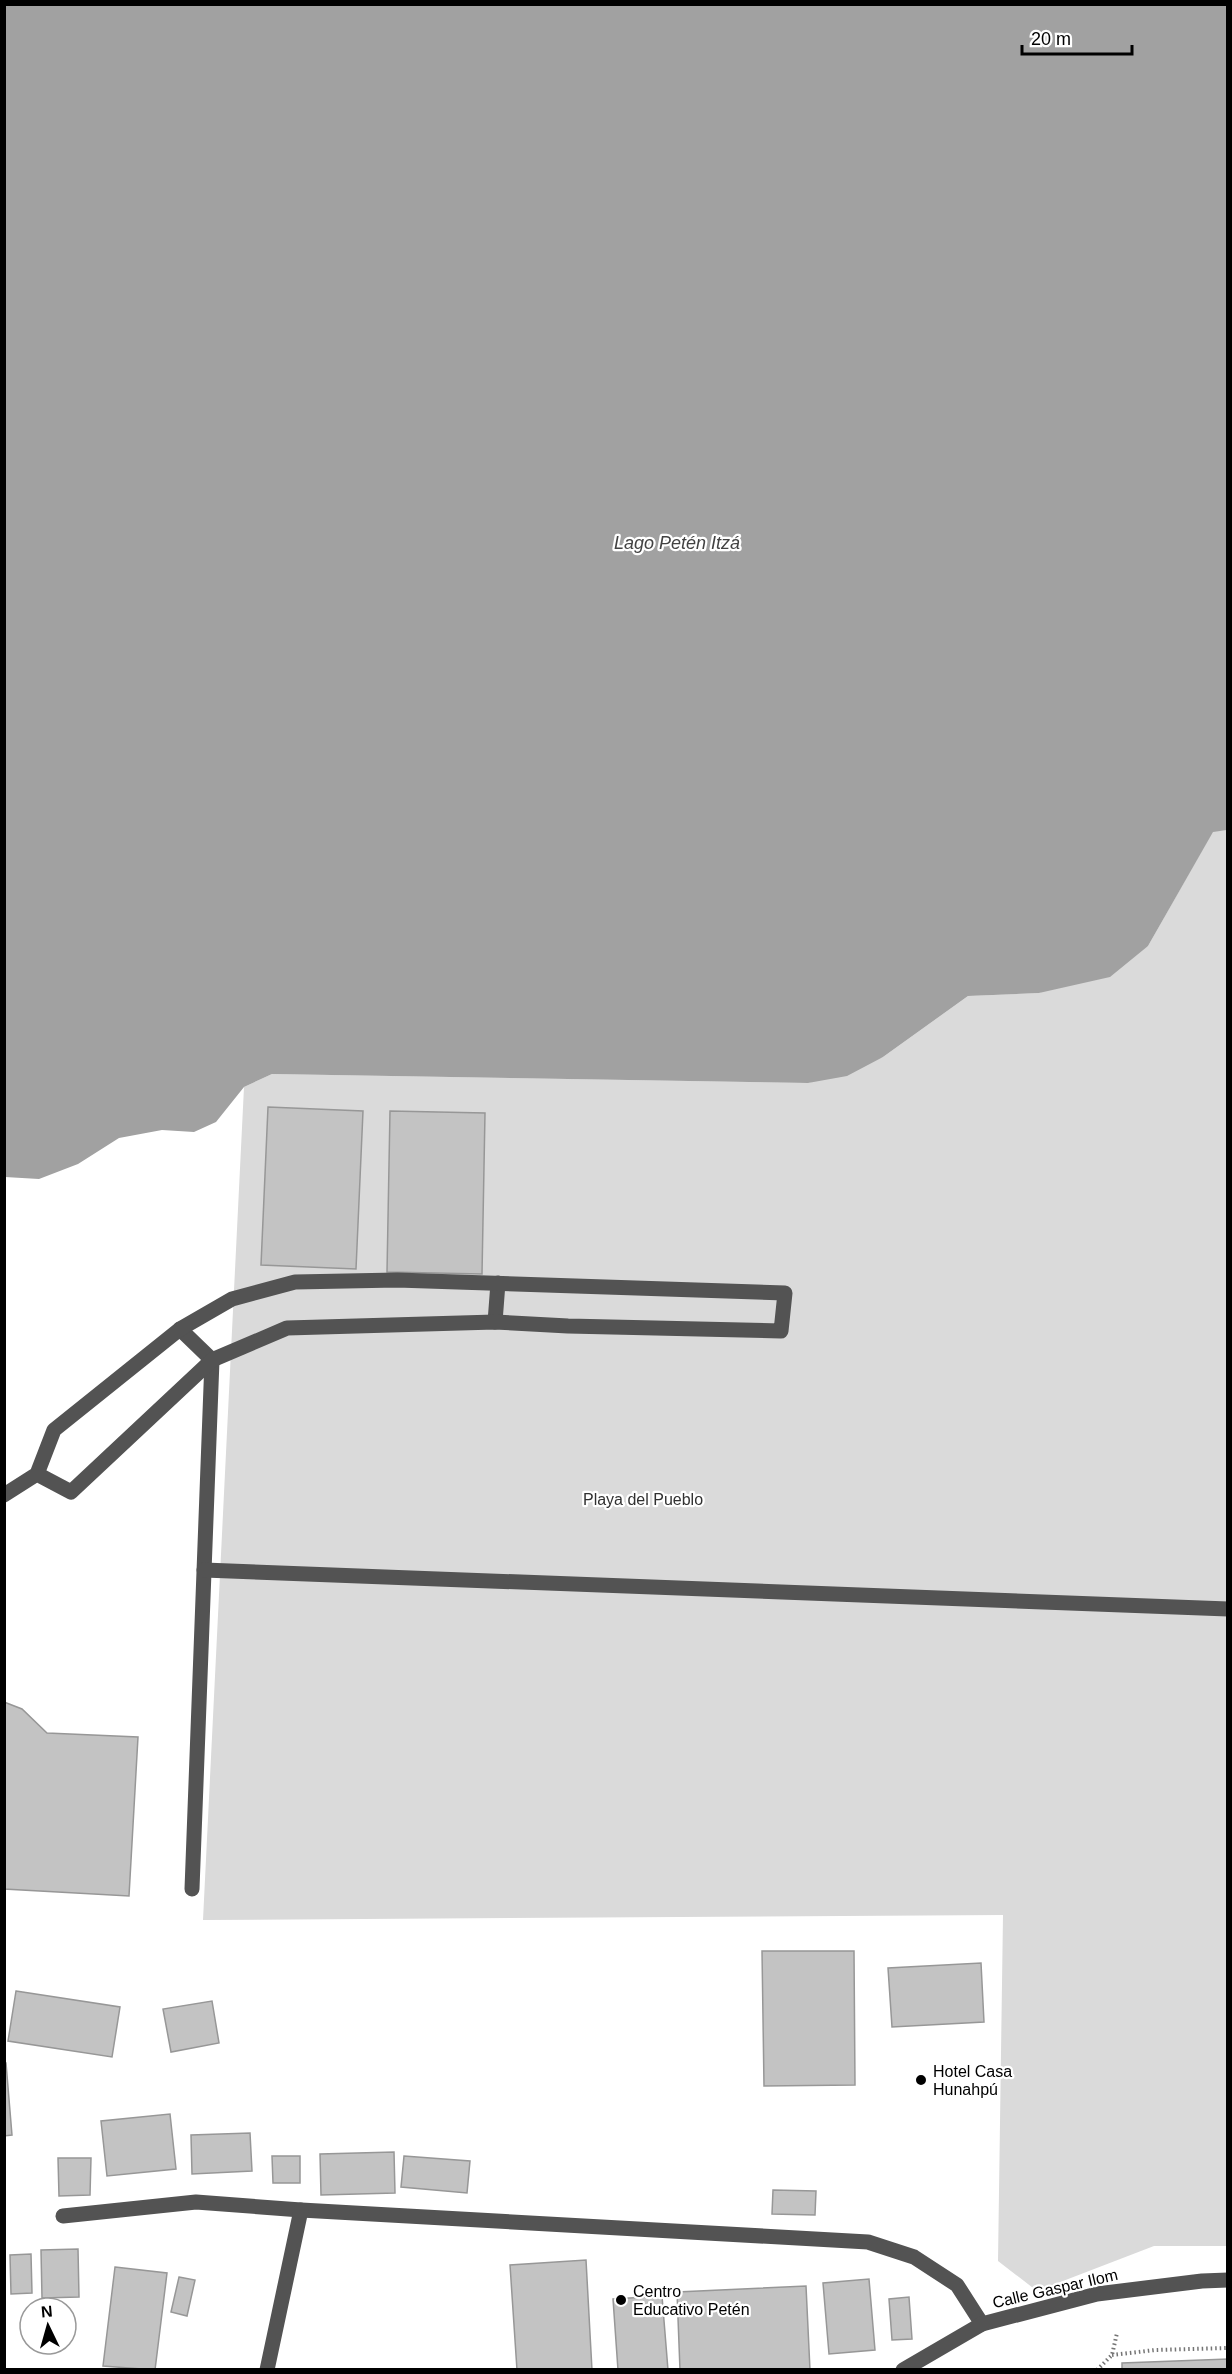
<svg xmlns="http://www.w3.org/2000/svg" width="1232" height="2374" font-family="Helvetica,sans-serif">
  <rect width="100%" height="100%" fill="#fff"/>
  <path fill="#dadada" d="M1227 830V2246H1154L1037 2291 998 2261 1003 1915 203 1920 244 1087 272 1074 808 1083 883 1057 968 996 1039 993 1148 946 1213 831Z"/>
  <path fill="#a1a1a1" d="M4 5H1227V830L1213 832 1148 946 1110 977 1039 993 968 996 883 1057 847 1076 808 1083 272 1074 244 1087 216 1122 194 1132 162 1130 119 1138 78 1164 39 1179 5 1177Z"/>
  <g fill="#c3c3c3" stroke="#979797" stroke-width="1.5">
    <path d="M268 1107 363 1111 356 1269 261 1265Z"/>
    <path d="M390 1111 485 1113 482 1274 387 1272Z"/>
    <path d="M4 1702 22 1709 47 1733 138 1737 129 1896 4 1889Z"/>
    <path d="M762 1951H854L855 2085 764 2086Z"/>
    <path d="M981 1963 984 2022 892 2027 888 1968Z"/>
    <path d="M16 1991 120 2007 112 2057 8 2041Z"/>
    <path d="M212 2001 219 2043 171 2052 163 2009Z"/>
    <path d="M4 2063H6L12 2135 4 2136Z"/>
    <path d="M170 2114 176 2169 107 2176 101 2121Z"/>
    <path d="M250 2133 252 2171 192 2174 191 2135Z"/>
    <path d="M394 2152 395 2193 321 2195 320 2154Z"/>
    <path d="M272 2156H300V2183H273Z"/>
    <path d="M404 2156 470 2161 467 2193 401 2187Z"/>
    <path d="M58 2158H91L90 2195 59 2196Z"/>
    <path d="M773 2190 816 2191 815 2215 772 2214Z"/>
    <path d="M78 2249 79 2297 42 2298 41 2250Z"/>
    <path d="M31 2254 32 2293 11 2294 10 2255Z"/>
    <path d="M586 2260 592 2370H517L510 2265Z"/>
    <path d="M115 2267 167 2273 155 2370 103 2366Z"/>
    <path d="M179 2277 195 2280 187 2316 171 2312Z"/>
    <path d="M869 2279 875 2350 829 2354 823 2283Z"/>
    <path d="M806 2286 810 2370H680L677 2292Z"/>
    <path d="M662 2296 668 2370H618L613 2299Z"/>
    <path d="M909 2297 912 2339 892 2340 889 2299Z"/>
    <path d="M1228 2359V2370H1122V2363Z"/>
  </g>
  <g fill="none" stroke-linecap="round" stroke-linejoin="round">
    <g stroke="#757575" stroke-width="4" stroke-dasharray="1.5 3" stroke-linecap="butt">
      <path d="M1112 2355 1155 2350 1228 2348"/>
      <path d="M1097 2370 1112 2355 1117 2333"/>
    </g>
    <g stroke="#535353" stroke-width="15">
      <path d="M495 1322 498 1283"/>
      <path d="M180 1329 212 1360 192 1889"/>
      <path d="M4 1495 37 1474 54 1430 180 1329 232 1299 295 1282 397 1280 785 1293 781 1331 568 1326 495 1322 287 1328 212 1360 71 1492 37 1474"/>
      <path d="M204 1570 1228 1609"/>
      <path d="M63 2216 196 2202 301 2210 868 2242 914 2257 957 2285 982 2324"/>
      <path d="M267 2370 301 2210"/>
      <path d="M903 2370 982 2324 1097 2294 1202 2281 1228 2280"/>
    </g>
  </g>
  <g fill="#000" stroke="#fff" stroke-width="2">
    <circle cx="921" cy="2080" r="6"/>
    <circle cx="621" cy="2300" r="6"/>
  </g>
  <g text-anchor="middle" stroke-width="4.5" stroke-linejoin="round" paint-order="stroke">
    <g font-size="16" fill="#313131" stroke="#fff">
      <text x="643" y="1505">Playa del Pueblo</text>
    </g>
    <g font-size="16" fill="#000" stroke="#fff" text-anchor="start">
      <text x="933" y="2077">Hotel Casa<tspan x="933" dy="18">Hunahpú</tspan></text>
      <text x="633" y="2297">Centro<tspan x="633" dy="18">Educativo Petén</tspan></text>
    </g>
    <g font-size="16" fill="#000" stroke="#fff">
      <text transform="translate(1055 2288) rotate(-13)" y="6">Calle Gaspar Ilom</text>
    </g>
    <g font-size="18" font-style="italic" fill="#424242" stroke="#fff">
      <text x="677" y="549">Lago Petén Itzá</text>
    </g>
  </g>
  <rect width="1232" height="2374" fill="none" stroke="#000000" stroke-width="12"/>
  <g transform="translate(48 2326) rotate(355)"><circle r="28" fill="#ffffff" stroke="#999999" stroke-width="1.5"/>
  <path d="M0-4.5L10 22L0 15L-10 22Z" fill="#000000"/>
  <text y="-9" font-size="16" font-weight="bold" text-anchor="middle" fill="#000000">N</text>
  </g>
  <path d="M1022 45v9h110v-9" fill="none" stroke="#000000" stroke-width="3"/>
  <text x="1031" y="45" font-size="18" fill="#000000" stroke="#ffffff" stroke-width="4.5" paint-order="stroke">20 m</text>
</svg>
